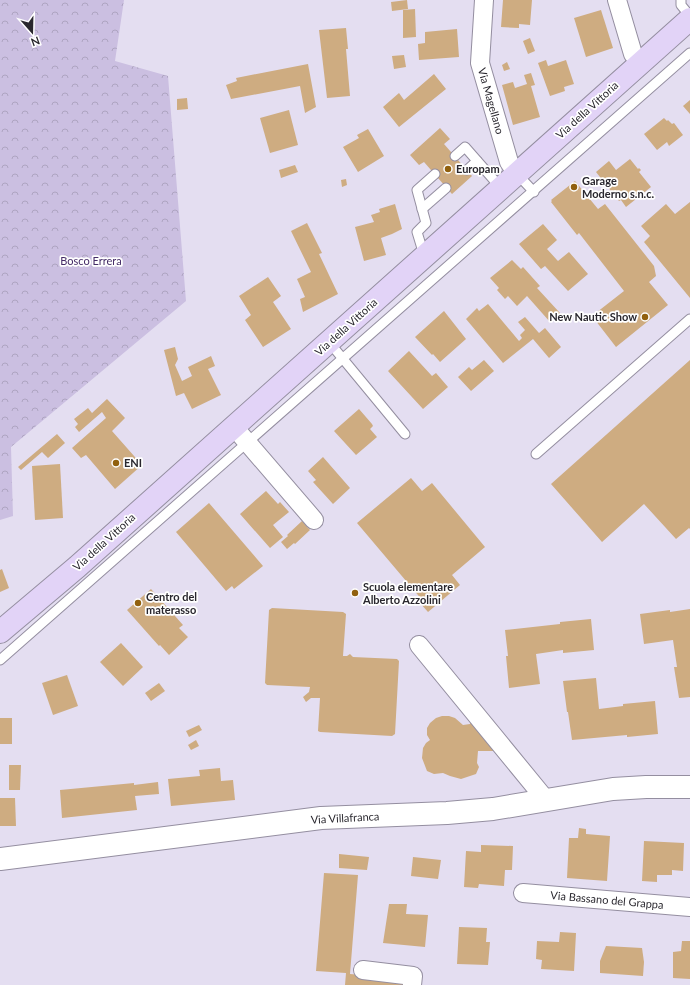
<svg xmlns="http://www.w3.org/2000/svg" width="690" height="985" font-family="Lato,sans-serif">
  <defs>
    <pattern id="forest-crowns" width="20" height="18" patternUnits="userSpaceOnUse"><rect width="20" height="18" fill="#cbbfe1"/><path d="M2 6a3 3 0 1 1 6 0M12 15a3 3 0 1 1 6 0" fill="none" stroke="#aea4c1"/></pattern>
  </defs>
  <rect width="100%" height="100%" fill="#e4def1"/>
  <path fill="url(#forest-crowns)" d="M0 0H124L115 61 168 76 186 301 11 447 13 516 0 520Z"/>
  <g fill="#ceac81">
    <path d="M407 0 408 9 392 11 391 2Z"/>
    <path d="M503 0H532L530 25 519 24V28L501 27Z"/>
    <path d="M415 9 416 37 403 38V10Z"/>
    <path d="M601 10 613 48 586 57 574 18Z"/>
    <path d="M346 28 348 49H346L350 96 327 98 319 30Z"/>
    <path d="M457 29 459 57 419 60 418 44 425 43V32Z"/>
    <path d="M530 38 535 51 528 54 523 41Z"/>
    <path d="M404 55 406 67 394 69 392 56Z"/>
    <path d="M546 60 548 66 566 60 574 84 564 87 565 91 550 96 538 63Z"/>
    <path d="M507 62 510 69 504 71 502 65Z"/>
    <path d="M308 64 316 107 305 113 300 86 231 99 226 85 237 81 236 78Z"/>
    <path d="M531 73 535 85 531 86 540 117 513 125 502 85 513 82 515 88 527 84 524 75Z"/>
    <path d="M434 74 446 89 399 127 383 107 399 93 404 100Z"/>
    <path d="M187 98 188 109 177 110V99Z"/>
    <path d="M690 100V114L683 106Z"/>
    <path d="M289 110 298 145 270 153 260 118Z"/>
    <path d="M664 118 667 121 668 120 672 124 674 123 683 135 669 146 667 142 657 150 644 134Z"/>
    <path d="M440 128 450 139 444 144 472 176 452 194 424 162 419 165 410 155Z"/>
    <path d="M368 129 384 156 358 172 343 147 359 138 357 135Z"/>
    <path d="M630 159 638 169 639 168 641 170 639 172 651 187 626 207 621 200 619 201 596 172 609 161 616 170Z"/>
    <path d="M295 165 298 172 281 178 279 170Z"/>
    <path d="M346 179 347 185 342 187 341 180Z"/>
    <path d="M575 181 598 209 605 204 654 266 656 276 649 282 668 305 616 347 592 316 624 291 579 233 577 235 551 202 552 201 551 200Z"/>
    <path d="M690 202V298L644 242 650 236 641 226 666 204 675 214Z"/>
    <path d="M395 204 402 229 392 234 381 238 386 255 364 261 355 227 374 222 371 215 380 212 379 209Z"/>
    <path d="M307 223 322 253 319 254 338 294 303 312 300 299 305 297 297 279 311 272 291 231Z"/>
    <path d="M543 224 557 240 547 249 557 260 558 261 569 252 588 274 568 291 545 266 541 269 519 244Z"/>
    <path d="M512 260 521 269 523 267 540 286 537 288 560 313 550 322 527 296 517 306 508 296 505 299 497 290 499 288 490 278Z"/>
    <path d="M268 277 281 296 273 302 291 329 263 347 245 320 251 315 239 296Z"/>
    <path d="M488 304 519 341 522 338 520 335 525 330 518 322 525 317 539 333 545 328 561 347 549 358 533 339 503 363 466 319 477 308 479 311Z"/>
    <path d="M444 311 466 339 440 362 433 354 432 355 415 337Z"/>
    <path d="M175 347 178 359 175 365 182 381 192 376 188 367 211 356 215 366 208 369 221 395 192 409 184 393 176 396 164 350Z"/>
    <path d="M409 351 432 376 436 373 448 387 423 409 388 371Z"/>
    <path d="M484 360 494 371 471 391 458 377 469 367 472 370Z"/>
    <path d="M690 360V529L689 528 676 539 644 504 602 542 551 484Z"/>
    <path d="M107 399 125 418 112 431 142 465 115 489 86 455 81 458 72 448 106 418 102 412 79 432 75 427 78 424 74 419 88 408 92 413Z"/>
    <path d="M359 409 372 424 373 426 370 429 377 437 356 455 334 431Z"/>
    <path d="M57 434 65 443 48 458 42 452 21 470 18 467Z"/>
    <path d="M323 457 350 488 333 504 313 482 316 480 308 471Z"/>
    <path d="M60 464 63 518 35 520 32 466Z"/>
    <path d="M411 478 422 491 432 483 485 547 452 575 460 585 428 612 420 603 423 601 357 523Z"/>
    <path d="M266 491 278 504 280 502 289 512 273 525 283 537 270 548 240 514Z"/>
    <path d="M209 503 263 566 234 589 232 586 226 591 176 532Z"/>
    <path d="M302 521 310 530 295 544 294 543 287 549 281 542 288 536 287 535Z"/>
    <path d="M2 569 9 588 0 592V570Z"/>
    <path d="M151 589 183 625 179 628 188 637 169 655 160 645 159 646 127 610Z"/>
    <path d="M272 608 343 612 346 614 343 656H347L350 654 353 657 397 659 399 661 395 734 392 736 320 732 318 731 320 698H311L306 702 303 697 309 692 310 687 267 685 265 683 269 610Z"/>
    <path d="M690 609V697L679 698 674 667H677L673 640 644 644 640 614 670 610V612Z"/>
    <path d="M591 619 594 650 563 653V650L536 654 540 684 509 688 506 656H508L505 630 560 624V622Z"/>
    <path d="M121 643 143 667 123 686 100 662Z"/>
    <path d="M67 675 78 706 53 715 42 683Z"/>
    <path d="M596 678 599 709 623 706V704L655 701 658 734 627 737V735L572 740 568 712H567L563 681Z"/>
    <path d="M159 683 165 691 151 701 145 693Z"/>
    <path d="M442 716H449L455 718 463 725 470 724 471 718 484 727 486 741H493L497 747 493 751H478L477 763 479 767 476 774 461 779 450 776 443 773 434 774 427 771 422 758 423 748 426 743 430 740 427 735V728L430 723 436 718Z"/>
    <rect x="0" y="718" width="12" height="26"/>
    <path d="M199 725 202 730 189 737 186 731Z"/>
    <path d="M196 740 199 746 191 750 188 745Z"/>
    <path d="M9 765H21L20 790H9Z"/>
    <path d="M220 768 221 781 233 780 235 800 171 806 168 779 200 776 199 770Z"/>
    <path d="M158 782 159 794 135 796 137 810 62 818 60 790 134 783V785Z"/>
    <path d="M0 798H15L16 826H0Z"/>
    <path d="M579 828 586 829V834L610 836 607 881 567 878 569 838H578Z"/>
    <path d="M644 841 684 843 683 871 672 870V875H657V882L642 881Z"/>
    <path d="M481 845 513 846 512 870H505L504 886 479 884 478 888 464 887 466 851 481 852Z"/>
    <path d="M339 854 369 857 367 870 339 868Z"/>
    <path d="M413 857 441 860 438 879 411 876Z"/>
    <path d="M324 873 358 875 350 974 373 976 406 982V985H345L346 973 316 971Z"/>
    <path d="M389 904H407L406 914 428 915 425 947 383 943Z"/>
    <path d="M459 927 487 928 486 942H490L488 965 457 964Z"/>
    <path d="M560 932 576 933 574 971 541 969 542 960 536 959 537 941 559 942Z"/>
    <path d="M682 941H690V979L673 978V952L681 951Z"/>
    <path d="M606 946 642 948 644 962 643 976 600 973V961Z"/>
  </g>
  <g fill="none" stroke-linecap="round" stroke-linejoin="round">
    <defs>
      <g id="service">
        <path d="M681 0V5L690 16"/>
        <path d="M455 156 465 147 501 188"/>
        <path d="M467 170 477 161"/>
        <path d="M517 174 534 192"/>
        <path d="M422 209 446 188"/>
        <path d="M424 255 417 232 426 223 417 190 435 174"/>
        <path d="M329 342 405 434"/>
        <path d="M536 454 690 319"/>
        <path d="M0 660 690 53"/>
      </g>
      <g id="minor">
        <path d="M484 0 480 63 509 162 517 174"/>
        <path d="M617 0 633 54 640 63"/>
        <path d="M234 427 314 520"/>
        <path d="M419 645 546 800"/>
        <path d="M523 893 690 907"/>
        <path d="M363 970 413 976 412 985"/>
      </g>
      <path id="tertiary" d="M0 859 321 818 447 813 493 809 613 789 646 787H690"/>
      <path id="secondary" d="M0 632 77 567 690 19"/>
    </defs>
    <use href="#service" stroke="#948ea0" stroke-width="11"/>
    <use href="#minor" stroke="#948ea0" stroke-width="20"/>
    <use href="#tertiary" stroke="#948ea0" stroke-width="24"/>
    <use href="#secondary" stroke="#948ea0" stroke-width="24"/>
    <use href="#service" stroke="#fff" stroke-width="9"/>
    <use href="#minor" stroke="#fff" stroke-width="18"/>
    <use href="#tertiary" stroke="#fff" stroke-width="22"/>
    <use href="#secondary" stroke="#e2d3f7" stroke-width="22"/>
  </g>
  <g fill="#91600e" stroke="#fff" stroke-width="1.5">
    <circle cx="448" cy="169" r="4"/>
    <circle cx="574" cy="187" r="4"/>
    <circle cx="645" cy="317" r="4"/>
    <circle cx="116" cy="463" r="4"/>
    <circle cx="355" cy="593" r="4"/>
    <circle cx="138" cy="603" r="4"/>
  </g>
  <g text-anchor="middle" stroke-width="3.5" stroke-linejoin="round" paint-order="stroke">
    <g font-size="11" fill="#29272e" stroke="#fff">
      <text transform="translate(491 101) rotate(74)" y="4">Via Magellano</text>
      <text transform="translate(587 110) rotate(-42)" y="4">Via della Vittoria</text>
      <text transform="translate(346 327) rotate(-42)" y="4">Via della Vittoria</text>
      <text transform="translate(104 542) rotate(-42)" y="4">Via della Vittoria</text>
      <text transform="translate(345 818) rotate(-3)" y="4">Via Villafranca</text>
      <text transform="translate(607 900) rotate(5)" y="4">Via Bassano del Grappa</text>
    </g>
    <g font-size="11" font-weight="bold" fill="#29272e" stroke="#fff" text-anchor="start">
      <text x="456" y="173">Europam</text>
      <text x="582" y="185">Garage<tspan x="582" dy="13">Moderno s.n.c.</tspan></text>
      <text x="637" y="321" text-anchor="end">New Nautic Show</text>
      <text x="124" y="467">ENI</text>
      <text x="363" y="591">Scuola elementare<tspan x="363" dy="13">Alberto Azzolini</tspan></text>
      <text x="146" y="601">Centro del<tspan x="146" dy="13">materasso</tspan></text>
    </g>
    <g font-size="11" fill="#442b66" stroke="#fff">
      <text x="91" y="265">Bosco Errera</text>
    </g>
  </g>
  <g transform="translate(32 32) rotate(160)" stroke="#ffffff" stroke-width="3" paint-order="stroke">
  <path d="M0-3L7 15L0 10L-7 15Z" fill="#29272e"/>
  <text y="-6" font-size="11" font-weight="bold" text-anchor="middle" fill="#29272e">N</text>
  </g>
</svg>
